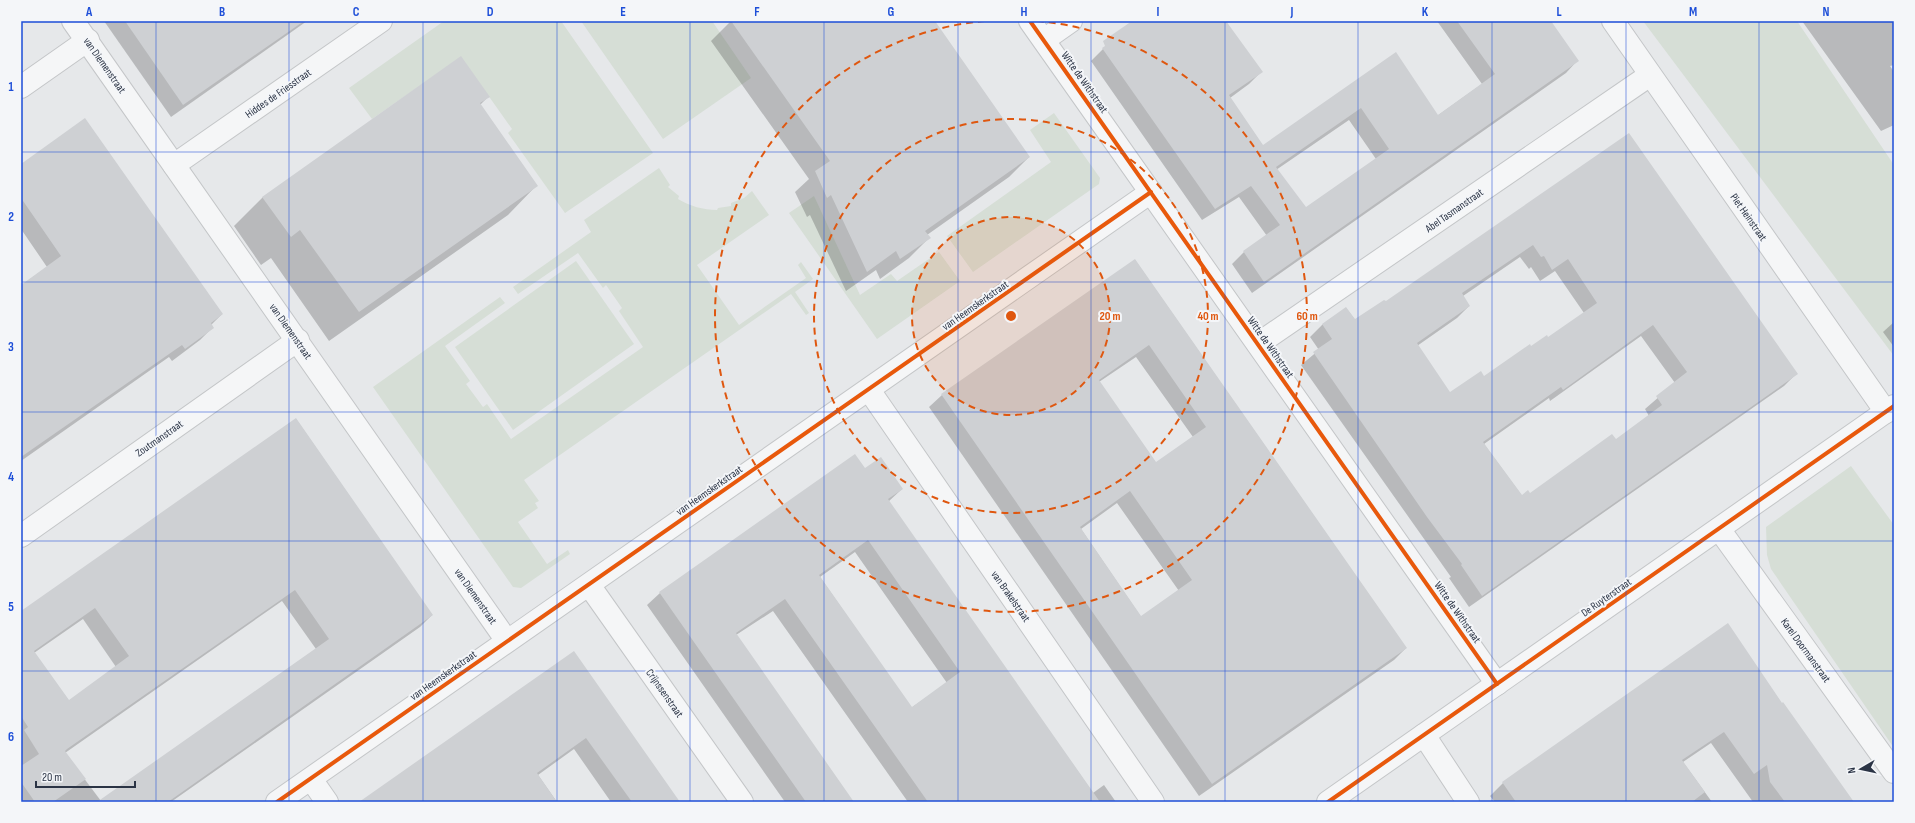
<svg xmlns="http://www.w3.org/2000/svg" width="1915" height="823" font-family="'Sofia Sans Condensed',sans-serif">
  <rect width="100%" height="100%" fill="#e6e8ea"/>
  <g fill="#d6ded6">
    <path d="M444 21H561L653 153 565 213 508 133 512 129 461 57 372 119 349 88Z"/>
    <path d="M581 21H712L751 78 663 139Z"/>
    <path d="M1643 21H1797L1894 165V356Z"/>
    <path d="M1054 113 1100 178 1099 184 973 272 947 236 1051 162 1030 130Z"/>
    <path d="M659 168 670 185 668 187 679 196 678 199C690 206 703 210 717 210L718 208 731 206V203L744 198 752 191 769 215 697 265 739 325 806 278 798 265 801 262 813 279 795 292 809 313 806 315 791 294 524 480 539 501 535 503 538 508 518 522 547 564 568 550 570 554 521 588 513 587 373 387 500 297 505 303 445 346 470 381 466 384 483 407 487 404 511 439 643 347 619 311 622 308 606 285 603 288 578 253 518 294 513 287 591 232 584 220Z"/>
    <path d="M814 196 860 295 891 274 897 281 939 252 960 281 877 339 789 213Z"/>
    <path d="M576 261 634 344 513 430 455 347Z"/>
    <path d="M1851 466 1894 525V748L1771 569 1767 555 1766 527Z"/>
  </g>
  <g fill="#0003" fill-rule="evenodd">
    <path d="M104 21H307L171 117Z"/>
    <path d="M731 21H934L1029 157 1009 177 927 235 929 238 909 258 880 279 876 270 846 291 810 215 807 217 795 192 809 179 711 41Z"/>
    <path d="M1146 21H1225L1261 72 1249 84 1230 98 1263 146 1396 54 1437 116 1482 84 1437 21H1549L1577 61 1566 73 1252 293 1232 264 1244 252 1267 236 1239 197 1202 220 1091 61 1103 49ZM1349 120 1376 159 1306 208 1276 170Z"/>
    <path d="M1802 21H1894V65L1890 66 1894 72V125L1881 131Z"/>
    <path d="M488 97 480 105 536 186 508 215 329 341 271 258 261 265 234 226 263 197Z"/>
    <path d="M1629 135 1796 374 1784 386 1469 607 1449 578 1451 577 1301 365 1319 350 1310 337 1322 325 1346 308 1355 320 1385 303ZM1520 257 1529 269 1531 267 1540 281 1555 271 1584 313 1548 339 1531 347 1484 377 1450 394 1417 346 1457 318 1469 306 1463 296ZM1641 336 1675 383 1645 409 1649 416 1615 441 1530 494 1522 496 1484 444 1549 398 1550 401Z"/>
    <path d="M21 164 222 314 211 325 212 328 200 340 172 361 169 357 21 461V286L47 267 21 229Z"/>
    <path d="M1135 260 1406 648 1394 660 1199 796 929 407 942 395ZM1136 357 1193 437 1156 463 1099 382ZM1117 503 1179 591 1141 617 1081 529Z"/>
    <path d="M1894 322V347L1883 332Z"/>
    <path d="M296 419 432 615 420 627 171 802H21V613ZM282 601 316 649 101 801 65 753ZM83 619 116 667 69 701 34 653Z"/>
    <path d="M865 470 902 489 888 502 1093 793 1104 785 1116 802H908L773 611 736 635 853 802H785L647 605 660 593ZM855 552 947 683 911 708 820 577Z"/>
    <path d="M1728 625 1782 704 1853 802H1753L1711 743 1683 762 1712 802H1495L1490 796 1503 783Z"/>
    <path d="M574 653 679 802H611L574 749 538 775 557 802H366Z"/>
  </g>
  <g fill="#ced0d3" fill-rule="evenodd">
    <path d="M125 21H304L183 105Z"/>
    <path d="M731 21H935L1030 157 925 231 931 238 900 259 896 251 867 272 831 195 827 198 815 171 830 161Z"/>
    <path d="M1132 21H1226L1263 72 1229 95 1263 145 1396 52 1438 115 1495 74 1457 21H1551L1579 61 1264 282 1243 251 1280 225 1251 186 1215 209 1102 48 1105 46 1103 41ZM1361 108 1389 149 1306 207 1276 167Z"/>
    <path d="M461 56 490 97 480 103 538 186 359 312 300 230 291 237 262 197Z"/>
    <path d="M85 118 223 314 211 323 214 328 185 349 182 345 21 457V285L61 256 21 198V164Z"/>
    <path d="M1629 133 1798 374 1482 596 1461 565 1462 564 1427 517 1313 352 1332 339 1322 324 1346 307 1355 319 1384 300 1386 301ZM1533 245 1541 257 1544 256 1552 270 1568 259 1597 303 1548 337 1547 335 1531 346 1530 344 1484 376 1481 371 1450 392 1417 343 1470 306 1462 293ZM1653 325 1687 372 1656 396 1662 405 1616 439 1612 434 1530 493 1528 490 1522 495 1483 442 1561 387 1563 390Z"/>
    <path d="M1135 259 1407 648 1212 784 941 394ZM1149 345 1206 427 1156 462 1099 380ZM1130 491 1192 580 1141 616 1080 527Z"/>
    <path d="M296 418 433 615 168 802H97L329 639 295 590 67 749 65 751 86 779 53 802H35L21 782V766L39 754 24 730 28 727 21 716V611ZM95 608 129 656 69 700 34 651Z"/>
    <path d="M855 454 865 468 881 457 903 489 888 499 1100 802H928L785 599 736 633 854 802H806L766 745 659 592ZM868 540 960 672 912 707 819 575Z"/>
    <path d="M1728 623 1782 703 1783 702 1854 802H1785L1770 782 1767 765 1754 774 1724 732 1682 760 1705 792 1692 802H1516L1502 782Z"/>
    <path d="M574 651 680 802H632L586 738 537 773 557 802H359Z"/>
  </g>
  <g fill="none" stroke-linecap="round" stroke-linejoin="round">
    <defs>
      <g id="minor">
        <path d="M73 21 507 641"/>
        <path d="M1030 21 1497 684"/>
        <path d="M1613 21 1886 412"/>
        <path d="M1044 40 1071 21"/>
        <path d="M21 87 88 40"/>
        <path d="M174 165 381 21"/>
        <path d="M1258 344 1650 75"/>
        <path d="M869 390 1153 802"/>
        <path d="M1719 529 1894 772"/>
        <path d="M21 536 298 340"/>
        <path d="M589 585 742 802"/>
        <path d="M1424 735 1468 802"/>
        <path d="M311 779 327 802"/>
        <path d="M277 802 1151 192"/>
        <path d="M1328 802 1894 406"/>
      </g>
    </defs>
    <use href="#minor" stroke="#c4c6c8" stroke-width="24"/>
    <use href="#minor" stroke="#f5f6f7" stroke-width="22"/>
    <defs>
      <g id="cycleway">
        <path d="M1030 21 1497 684"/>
        <path d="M277 802 1151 192"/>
        <path d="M1328 802 1894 406"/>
      </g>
    </defs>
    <use href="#cycleway" stroke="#f4f6f9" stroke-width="6"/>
    <use href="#cycleway" stroke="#e8590c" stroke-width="4"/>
  </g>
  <path fill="none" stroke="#1d4ed8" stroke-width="1" stroke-opacity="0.55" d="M156 21V802M289 21V802M423 21V802M557 21V802M690 21V802M824 21V802M958 21V802M1091 21V802M1225 21V802M1358 21V802M1492 21V802M1626 21V802M1759 21V802M21 152H1894M21 282H1894M21 412H1894M21 541H1894M21 671H1894"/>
  <circle cx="1011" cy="316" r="99" fill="#df570f" fill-opacity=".12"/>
  <g fill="none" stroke="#df570f" stroke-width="2" stroke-dasharray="7 5">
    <circle cx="1011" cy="316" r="99"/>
    <circle cx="1011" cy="316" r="197"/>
    <path d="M1037 21A296 296 0 1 1 985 21"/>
  </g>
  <g text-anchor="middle" stroke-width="4" stroke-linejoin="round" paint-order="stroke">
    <g font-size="11" fill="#2b3445" stroke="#f4f6f9">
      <text transform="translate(105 65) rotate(55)" y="4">van Diemenstraat</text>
      <text transform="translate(1085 82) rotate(55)" y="4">Witte de Withstraat</text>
      <text transform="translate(278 93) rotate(-35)" y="4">Hiddes de Friesstraat</text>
      <text transform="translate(1454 210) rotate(-35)" y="4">Abel Tasmanstraat</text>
      <text transform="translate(1749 217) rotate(55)" y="4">Piet Heinstraat</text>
      <text transform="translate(975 305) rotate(-35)" y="4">van Heemskerkstraat</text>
      <text transform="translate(291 331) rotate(55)" y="4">van Diemenstraat</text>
      <text transform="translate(1271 347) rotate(55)" y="4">Witte de Withstraat</text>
      <text transform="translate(159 438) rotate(-35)" y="4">Zoutmanstraat</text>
      <text transform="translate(709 490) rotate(-35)" y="4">van Heemskerkstraat</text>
      <text transform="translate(476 596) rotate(55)" y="4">van Diemenstraat</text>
      <text transform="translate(1011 596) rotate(55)" y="4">van Brakelstraat</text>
      <text transform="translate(1606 597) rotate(-35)" y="4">De Ruyterstraat</text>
      <text transform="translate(1458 612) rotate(55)" y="4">Witte de Withstraat</text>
      <text transform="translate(1806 650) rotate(54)" y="4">Karel Doormanstraat</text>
      <text transform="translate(443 675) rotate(-35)" y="4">van Heemskerkstraat</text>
      <text transform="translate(665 693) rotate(55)" y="4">Crijnssenstraat</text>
    </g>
  </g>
  <circle cx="1011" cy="316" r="6" fill="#df570f" stroke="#f4f6f9" stroke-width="2"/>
  <g font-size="12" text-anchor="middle" font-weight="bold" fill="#df570f" stroke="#f4f6f9" stroke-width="4" stroke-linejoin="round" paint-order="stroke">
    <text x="1110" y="320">20 m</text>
    <text x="1208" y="320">40 m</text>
    <text x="1307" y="320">60 m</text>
  </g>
  <rect width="1915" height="823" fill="none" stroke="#f4f6f9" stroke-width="44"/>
  <g transform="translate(1861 769) rotate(261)" stroke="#f4f6f9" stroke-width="3" paint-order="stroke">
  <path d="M0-3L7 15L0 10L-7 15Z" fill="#2b3445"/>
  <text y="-6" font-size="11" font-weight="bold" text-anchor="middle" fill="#2b3445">N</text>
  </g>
  <path d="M36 781v6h99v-6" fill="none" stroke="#2b3445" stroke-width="2"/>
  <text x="42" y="781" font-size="12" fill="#2b3445" stroke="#f4f6f9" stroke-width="3" paint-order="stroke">20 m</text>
  <rect x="22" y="22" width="1871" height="779" fill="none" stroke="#1d4ed8" stroke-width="1.5"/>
  <g font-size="13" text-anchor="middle" font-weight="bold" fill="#1d4ed8">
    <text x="89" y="16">A</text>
    <text x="222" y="16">B</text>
    <text x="356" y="16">C</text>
    <text x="490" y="16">D</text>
    <text x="623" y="16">E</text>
    <text x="757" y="16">F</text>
    <text x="891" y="16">G</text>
    <text x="1024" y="16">H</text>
    <text x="1158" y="16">I</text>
    <text x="1292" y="16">J</text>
    <text x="1425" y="16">K</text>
    <text x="1559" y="16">L</text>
    <text x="1693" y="16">M</text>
    <text x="1826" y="16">N</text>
    <text x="11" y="91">1</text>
    <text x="11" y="221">2</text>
    <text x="11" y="351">3</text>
    <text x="11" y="481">4</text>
    <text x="11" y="611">5</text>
    <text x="11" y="741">6</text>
  </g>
</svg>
